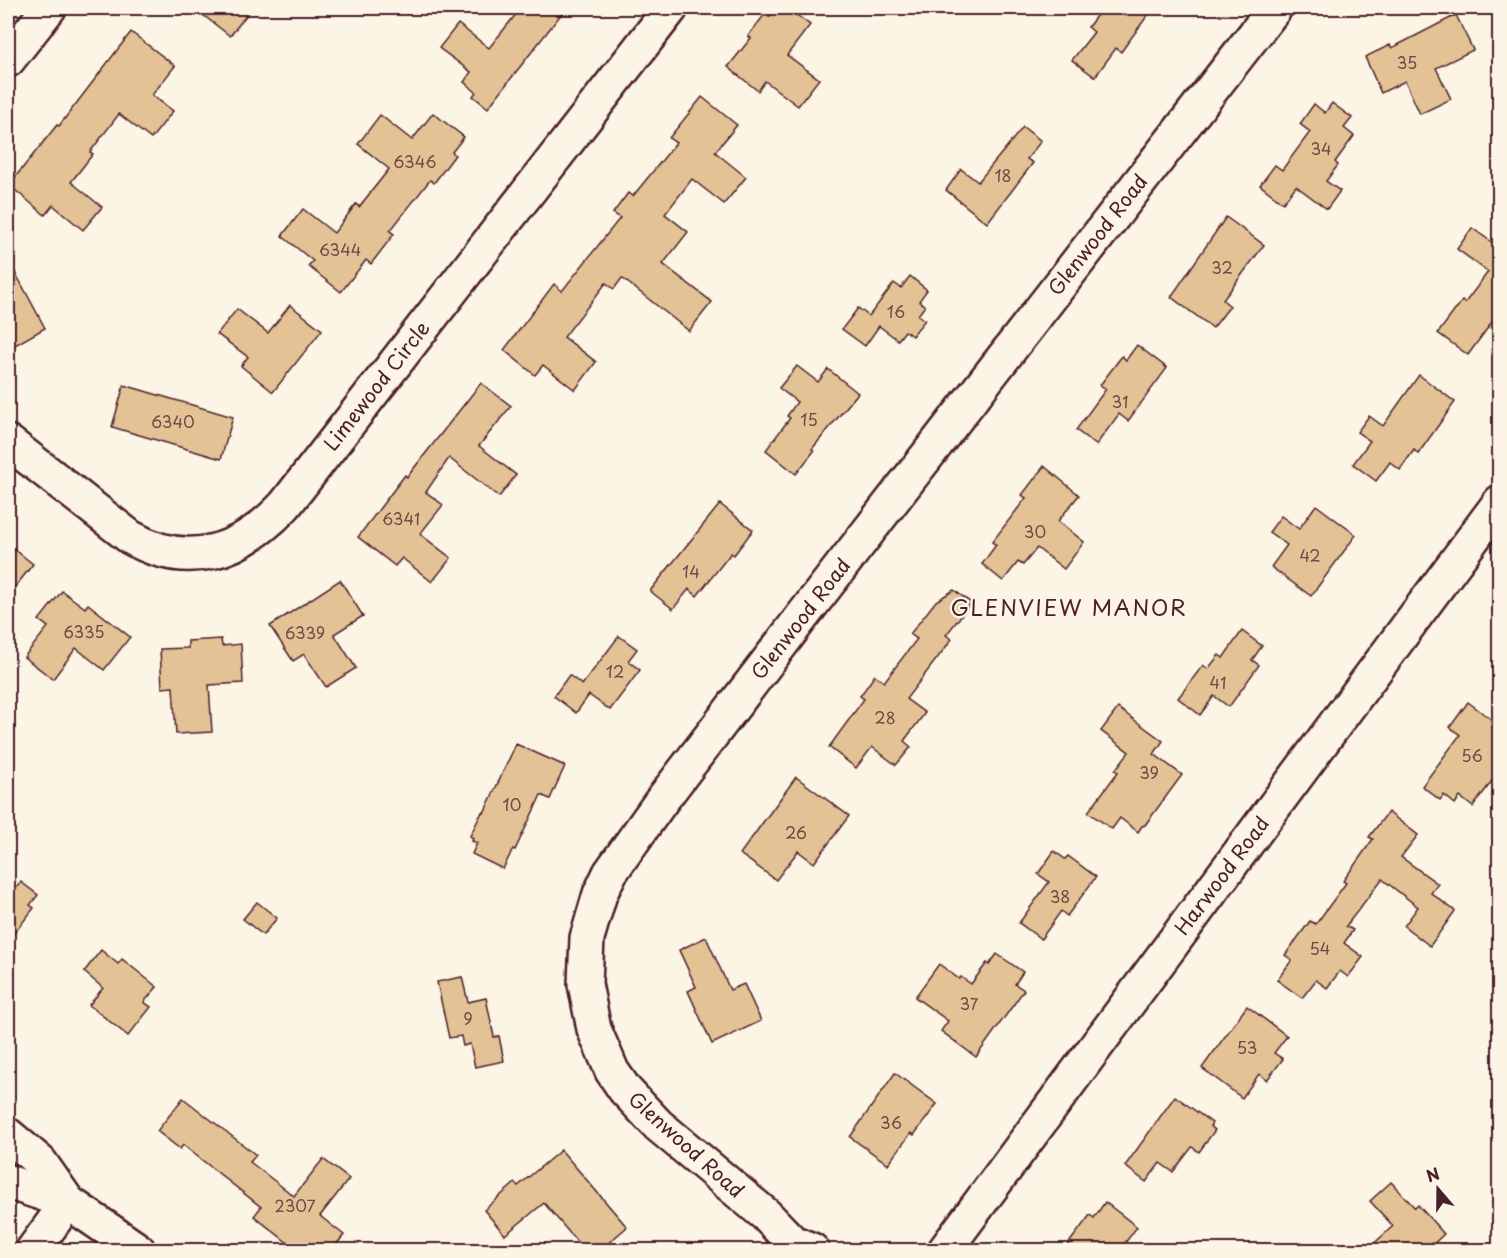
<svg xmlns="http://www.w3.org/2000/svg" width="1507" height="1258" font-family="'Playpen Sans',sans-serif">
  <rect width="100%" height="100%" fill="#fcf5e5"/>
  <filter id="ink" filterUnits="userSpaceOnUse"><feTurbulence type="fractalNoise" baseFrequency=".0167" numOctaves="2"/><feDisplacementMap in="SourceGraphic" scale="12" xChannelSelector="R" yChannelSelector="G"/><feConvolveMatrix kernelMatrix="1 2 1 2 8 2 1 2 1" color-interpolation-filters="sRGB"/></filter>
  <g filter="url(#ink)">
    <g fill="#e3c395" stroke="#4a1f2b" stroke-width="1.5">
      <path d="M194 8H252L230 36Z"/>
      <path d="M521 8H566L488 108 473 96 476 92 464 82 471 72 439 48 458 24 489 48Z"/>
      <path d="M776 8H787L810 25 787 55 819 79 798 106 765 81 758 91 728 67 751 38 748 36 765 14 769 17Z"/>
      <path d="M1102 8H1153L1121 52 1116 48 1095 77 1072 60 1094 32 1088 27Z"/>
      <path d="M1456 15 1473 50 1436 68 1451 99 1420 114 1405 81 1381 93 1365 57 1390 45 1392 48Z"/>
      <path d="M131 32 175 66 152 95 173 111 151 139 119 114 90 152 93 154 71 182 102 207 83 230 53 205 45 215 9 185 57 125 59 126Z"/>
      <path d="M702 97 737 125 715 152 746 177 724 204 692 179 665 214 688 232 663 264 712 302 689 331 622 278 614 289 606 283 564 337 596 362 575 390 543 365 535 375 504 350 554 284 562 291 620 218 613 213 628 193 633 196 676 143 669 138Z"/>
      <path d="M1332 103 1352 118 1344 128 1354 136 1335 162 1338 165 1326 181 1340 191 1327 209 1296 186 1283 203 1260 185 1275 165 1282 170 1310 132 1300 124 1314 104 1325 113Z"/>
      <path d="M433 113 464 137 452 152 455 155 434 183 430 180 390 231 394 234 371 264 366 260 341 292 308 266 313 261 282 236 303 209 334 233 356 204 359 207 389 169 358 144 380 115 412 140Z"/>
      <path d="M1023 127 1041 141 1027 159 1033 163 987 223 946 190 961 169 978 182Z"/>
      <path d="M1226 217 1264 245 1223 300 1230 306 1213 328 1171 297Z"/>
      <path d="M1472 228 1500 248V328L1492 322 1468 355 1438 333 1462 301 1465 303 1488 272 1457 249Z"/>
      <path d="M8 259 45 328 8 349Z"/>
      <path d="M910 276 927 290 919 301 925 306 918 315 925 320 912 336 905 331 898 340 879 326 865 346 842 329 858 308 869 316 894 283 901 288Z"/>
      <path d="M290 305 322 330 273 392 241 366 248 357 217 334 237 309 268 333Z"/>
      <path d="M1137 345 1167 368 1128 421 1119 414 1096 445 1076 430 1106 389 1100 385 1122 356 1126 360Z"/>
      <path d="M797 366 818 382 828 369 858 393 812 449 814 451 796 474 766 450 790 418 787 416 797 402 779 388Z"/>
      <path d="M1419 375 1455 402 1418 454 1414 450 1400 470 1390 462 1376 481 1353 464 1370 441 1357 432 1369 416 1383 426Z"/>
      <path d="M481 383 511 406 479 446 516 475 499 497 449 458 426 492 443 505 420 534 451 558 432 582 402 558 395 566 358 537 405 475 407 477Z"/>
      <path d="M124 385 233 417 221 459 112 427Z"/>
      <path d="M1044 466 1079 495 1058 521 1084 542 1064 569 1037 548 1023 565 1018 562 1003 581 982 564 996 545 992 542 1026 498 1022 495Z"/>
      <path d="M720 504 753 530 734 555 731 553 697 596 689 589 673 609 650 591Z"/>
      <path d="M1316 505 1356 535 1311 596 1271 567 1287 545 1269 532 1281 516 1299 529Z"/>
      <path d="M8 544 33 564 8 596Z"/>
      <path d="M340 580 363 616 334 634 356 668 326 687 304 654 293 661 270 626Z"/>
      <path d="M954 590 971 603 946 635 952 639 906 699 925 713 904 741 911 747 896 765 872 747 856 768 829 747 864 699 860 696 875 675 884 682 917 639 910 634 936 601Z"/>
      <path d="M62 591 85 608 88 604 130 637 104 670 76 648 53 679 24 657 48 627 39 620Z"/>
      <path d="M1242 631 1262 646 1252 660 1259 665 1229 707 1214 696 1200 715 1178 698 1203 665 1208 669 1219 655 1223 658Z"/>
      <path d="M619 636 637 649 628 661 640 670 610 710 589 695 576 713 554 696 569 675 582 685Z"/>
      <path d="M221 639 222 646 241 644 243 683 209 685 212 732 176 734 173 687 162 688 160 649 188 648V641Z"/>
      <path d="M1468 702 1500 726V770L1473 807 1460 797 1455 804 1444 795 1440 800 1422 786 1460 735 1450 727Z"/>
      <path d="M1118 708 1163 741 1154 754 1182 775 1145 825 1142 826 1138 832 1120 818 1112 829 1088 812 1118 772 1115 770 1129 752 1101 731Z"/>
      <path d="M516 744 565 766 550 799 541 795 515 850 513 849 503 869 472 854 477 843 472 841 473 838 470 836 482 812 484 813Z"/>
      <path d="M796 777 849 816 814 863 798 851 776 880 740 854Z"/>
      <path d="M1388 812 1418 835 1401 857 1438 884 1431 893 1455 911 1430 946 1404 926 1418 907 1382 879 1346 926 1353 930 1344 943 1363 957 1348 977 1340 971 1327 988 1316 980 1302 998 1277 980 1292 960 1285 955 1310 921 1316 924 1346 883 1343 881 1373 839 1369 837Z"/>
      <path d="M1054 851 1065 859 1068 856 1096 877 1067 916 1061 911 1041 939 1019 923 1049 882 1038 874Z"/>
      <path d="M21 882 38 895 30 905 34 908 8 941V898Z"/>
      <path d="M257 902 277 918 263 935 243 919Z"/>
      <path d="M706 937 730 990 744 984 761 1021 712 1044 688 991 696 987 679 950Z"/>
      <path d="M101 950 118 964 122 959 157 987 144 1002 151 1007 128 1036 89 1005 103 988 84 972Z"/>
      <path d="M997 954 1023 972 1015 984 1024 990 976 1057 941 1031 948 1021 915 997 939 964 959 979 961 977 971 984 987 963 989 965Z"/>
      <path d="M462 977 468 1002 486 998 494 1037 499 1036 504 1061 475 1067 470 1044 463 1046 461 1036 449 1038 437 982Z"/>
      <path d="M1247 1006 1287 1036 1274 1053 1283 1059 1267 1080 1259 1074 1242 1098 1202 1068Z"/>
      <path d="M895 1073 937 1104 914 1135 911 1133 888 1164 850 1137Z"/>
      <path d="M1175 1096 1212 1123 1210 1126 1215 1130 1199 1152 1192 1147 1173 1172 1160 1163 1146 1182 1125 1166Z"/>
      <path d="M183 1098 256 1155 250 1162 294 1196 323 1159 349 1179 320 1216 344 1235 331 1251H298L254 1216 261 1207 183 1145 180 1149 157 1131Z"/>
      <path d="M561 1150 627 1227 599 1251H585L544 1203 505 1235 484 1210 515 1183 518 1186Z"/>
      <path d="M1391 1182 1415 1208 1418 1205 1444 1234 1426 1251H1366L1393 1226 1370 1201Z"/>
      <path d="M1105 1202 1137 1227 1119 1251H1063L1090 1215 1094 1218Z"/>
    </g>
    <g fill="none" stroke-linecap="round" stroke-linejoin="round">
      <defs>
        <g id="minor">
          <path d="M8 60 49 8"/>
          <path d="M8 442 130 537C189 571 241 552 285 505L671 8"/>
          <path d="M8 1135 40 1162 68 1202 138 1250"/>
          <path d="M8 1182 68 1202"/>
          <path d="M33 1250 68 1202"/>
          <path d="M812 1250 792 1242 766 1215 658 1125 625 1090 612 1071 594 1029 585 984 587 938 600 894 610 873 662 800 798 622 1275 8"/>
          <path d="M945 1250 1500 502"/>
        </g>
      </defs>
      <use href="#minor" stroke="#4a1f2b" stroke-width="38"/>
      <use href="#minor" stroke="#fcf5e5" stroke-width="33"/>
    </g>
  </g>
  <g text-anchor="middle" stroke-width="4.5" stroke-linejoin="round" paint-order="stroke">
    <g font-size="16" fill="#704846">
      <text x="1407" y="69">35</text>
      <text x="1321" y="155">34</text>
      <text x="415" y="168">6346</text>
      <text x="1003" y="182">18</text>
      <text x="340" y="256">6344</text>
      <text x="1222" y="274">32</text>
      <text x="896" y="318">16</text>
      <text x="1120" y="408">31</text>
      <text x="809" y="426">15</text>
      <text x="173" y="428">6340</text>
      <text x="401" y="525">6341</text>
      <text x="1035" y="538">30</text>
      <text x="1310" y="562">42</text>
      <text x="691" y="578">14</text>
      <text x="84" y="638">6335</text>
      <text x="305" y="639">6339</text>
      <text x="615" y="678">12</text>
      <text x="1218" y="689">41</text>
      <text x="885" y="724">28</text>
      <text x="1472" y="762">56</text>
      <text x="1149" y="779">39</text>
      <text x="512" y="811">10</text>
      <text x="796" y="839">26</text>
      <text x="1060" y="903">38</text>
      <text x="1320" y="955">54</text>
      <text x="969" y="1010">37</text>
      <text x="468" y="1025">9</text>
      <text x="1247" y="1054">53</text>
      <text x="891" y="1129">36</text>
      <text x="295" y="1212">2307</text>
    </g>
    <g font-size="20" fill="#4a1f2b" stroke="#fcf5e5">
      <text transform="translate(1098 235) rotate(-52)" y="7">Glenwood Road</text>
      <text transform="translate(377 386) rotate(-52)" y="7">Limewood Circle</text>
      <text transform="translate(801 619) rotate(-52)" y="7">Glenwood Road</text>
      <text transform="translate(1222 876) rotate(-53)" y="7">Harwood Road</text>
      <text transform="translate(686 1145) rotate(42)" y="7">Glenwood Road</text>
    </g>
    <g font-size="22" letter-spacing="1.5" fill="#4a1f2b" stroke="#fcf5e5">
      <text x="1069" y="616">GLENVIEW MANOR</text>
    </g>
  </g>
  <rect width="1507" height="1258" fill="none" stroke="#fcf5e5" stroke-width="30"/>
  <rect x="15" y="15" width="1477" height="1228" fill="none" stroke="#4a1f2b" stroke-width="2" filter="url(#ink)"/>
  <g transform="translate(1438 1189) rotate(340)" stroke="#fcf5e5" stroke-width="4.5" paint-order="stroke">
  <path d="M0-4.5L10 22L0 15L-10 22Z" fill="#4a1f2b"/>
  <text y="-9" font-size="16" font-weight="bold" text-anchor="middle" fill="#4a1f2b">N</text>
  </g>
</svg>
